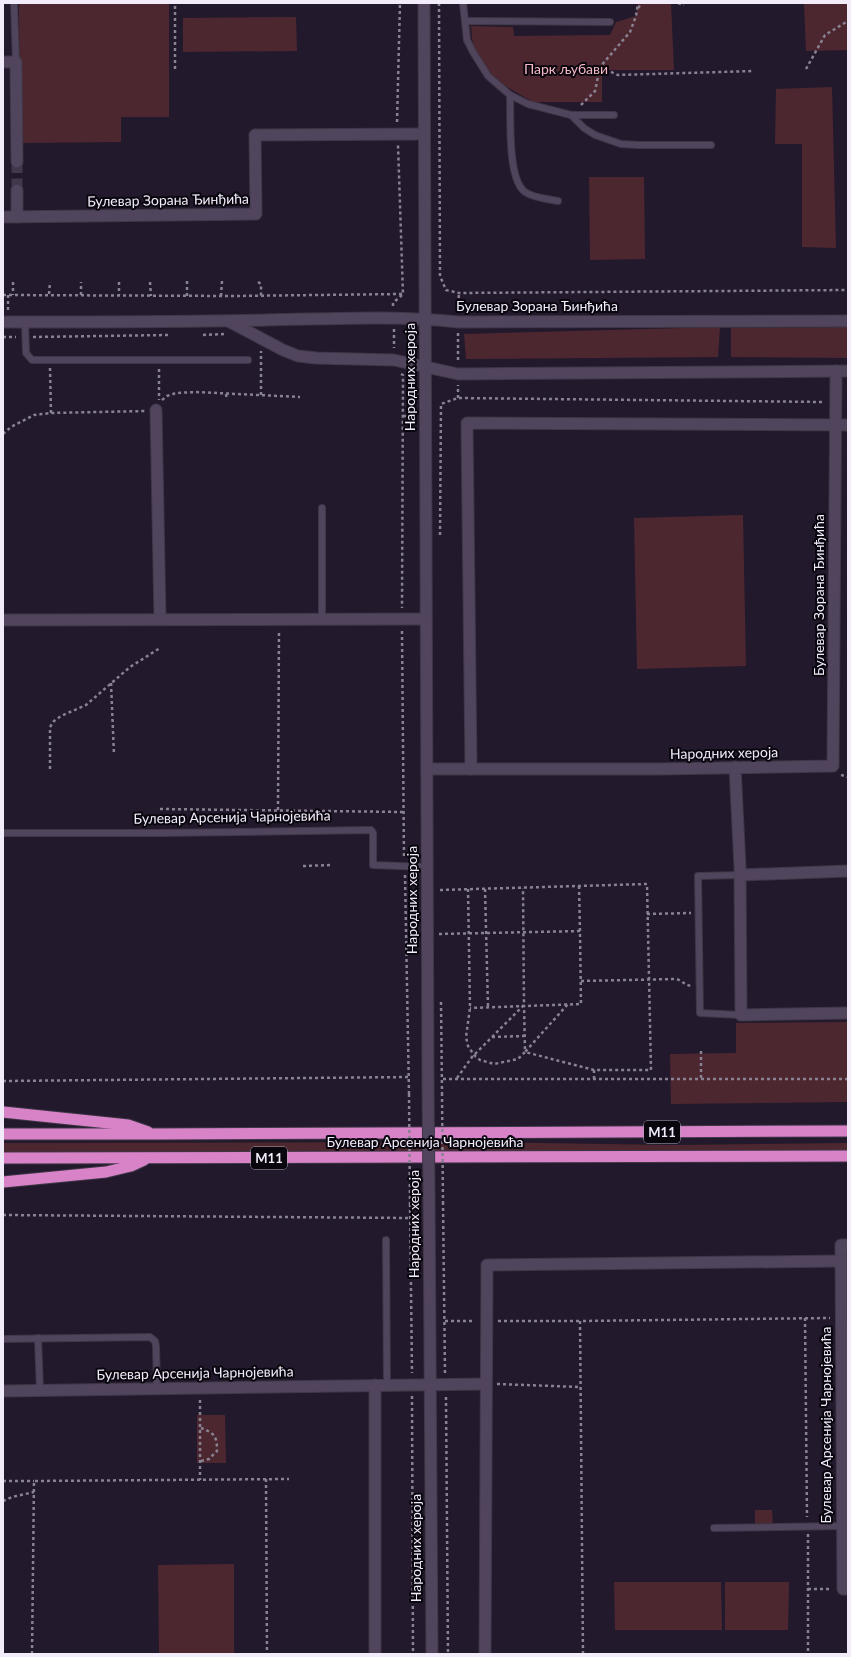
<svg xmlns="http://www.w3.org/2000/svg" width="851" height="1657" font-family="Lato,sans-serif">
  <rect width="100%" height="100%" fill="#22192c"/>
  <g fill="#4d2730">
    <path d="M19 3H169V117H121V142L20 143Z"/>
    <path d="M638 3H671L674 70H602V102H533L495 80 476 55 472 38 471 26 513 27 514 36 610 35 616 22 636 16Z"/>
    <path d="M804 3H848V50L806 51Z"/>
    <path d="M296 17 297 51 183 52V18Z"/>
    <path d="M832 87 836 248 802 247V144H775L776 89Z"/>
    <path d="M589 177H644L645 259 590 260Z"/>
    <path d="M720 327 718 357 466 359 464 334Z"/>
    <path d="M848 327V358L731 357V328Z"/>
    <path d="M743 515 746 666 637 669 634 518Z"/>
    <path d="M848 1022V1102L671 1104 670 1054 736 1053V1023Z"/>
    <path d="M482 1142 670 1145 848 1143V1153L3 1152V1143Z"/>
    <path d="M197 1415H225L226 1463H197Z"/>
    <path d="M755 1510H772L773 1526H755Z"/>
    <path d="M234 1564V1654H159L158 1565Z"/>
    <path d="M614 1582H721L722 1630H615Z"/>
    <path d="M725 1582H789L788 1630H725Z"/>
  </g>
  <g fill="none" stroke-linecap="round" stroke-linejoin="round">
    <path stroke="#41394b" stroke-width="11" stroke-dasharray="11 5.5" stroke-linecap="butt" d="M17 162V190"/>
    <defs>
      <g id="service">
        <path d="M14 3 16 62"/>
        <path d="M463 3 467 40 473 52 488 76 510 95 528 104 571 115 584 128 595 135 621 144 638 145H711"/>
        <path d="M465 21 610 22"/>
        <path d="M510 95C511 117 507 179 525 192 534 198 548 199 558 201"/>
        <path d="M571 115H614"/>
        <path d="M25 322 26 353 32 360H248"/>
        <path d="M322 619V508"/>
        <path d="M3 833H160L371 830 373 833V865L427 867"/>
        <path d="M740 875 698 876 700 1013 741 1015"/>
        <path d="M386 1240 387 1385"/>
        <path d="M38 1338 40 1390"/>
        <path d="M3 1339 150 1337 155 1341 156 1346 157 1388"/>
        <path d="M714 1528 842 1526"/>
      </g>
      <g id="minor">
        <path d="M3 62H16L17 162"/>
        <path d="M17 190V217"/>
        <path d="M3 217 256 214 255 135 424 134"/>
        <path d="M156 410 160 619"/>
        <path d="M3 620 426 619"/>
        <path d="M735 767 740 867 741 1015 848 1013"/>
        <path d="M427 769H660L833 766 836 371"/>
        <path d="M471 769 467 423 848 425"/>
        <path d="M740 875 848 871"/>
        <path d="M848 1245H841L843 1589H848"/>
        <path d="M3 1391 486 1384"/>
        <path d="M375 1654V1385"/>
        <path d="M485 1654 487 1265 841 1261"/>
      </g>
      <g id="tertiary">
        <path d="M424 3 428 1083"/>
        <path d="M228 321 283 350 298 356 316 358 394 360 458 374 848 371"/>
        <path d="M3 322C91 322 179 322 267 320 330 319 395 315 458 322L848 321"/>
        <path d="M429 1197 432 1654"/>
      </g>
      <g id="trunk">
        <path d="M3 1112 128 1125 148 1132"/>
        <path d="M3 1134H152L848 1131"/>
        <path d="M3 1158 848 1156"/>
        <path d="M3 1182 106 1172 131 1166 144 1160"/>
      </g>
    </defs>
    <use href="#service" stroke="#3f3747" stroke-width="8"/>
    <use href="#minor" stroke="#3f3747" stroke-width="13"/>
    <use href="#tertiary" stroke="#3f3747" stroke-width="13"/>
    <use href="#trunk" stroke="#3f3747" stroke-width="13"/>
    <g stroke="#898292" stroke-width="2.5" stroke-dasharray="3 3" stroke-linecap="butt">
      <path d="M439 3 440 276 446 290 459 293 848 290"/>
      <path d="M678 3 684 5"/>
      <path d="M638 8 642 3"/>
      <path d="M600 67 618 75 754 71"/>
      <path d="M175 69V3"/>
      <path d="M806 69 825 35 848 21"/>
      <path d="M581 105 595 91 600 67 630 32 636 16 638 3"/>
      <path d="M397 122 400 3"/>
      <path d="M13 282V295"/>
      <path d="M119 282V295"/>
      <path d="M150 282 151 296"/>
      <path d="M258 282 261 284V296"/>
      <path d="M49 294 50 282"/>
      <path d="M3 295 234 296 403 294"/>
      <path d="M81 295V282"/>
      <path d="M187 296V281"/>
      <path d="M221 296 222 281"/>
      <path d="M393 306V303L403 294 398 145"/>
      <path d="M8 310V295"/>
      <path d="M458 310 459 293"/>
      <path d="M394 329V348"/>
      <path d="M458 333V362"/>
      <path d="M203 335 226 334"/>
      <path d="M3 337H16"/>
      <path d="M33 337 168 335"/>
      <path d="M50 368 51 413"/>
      <path d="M159 369V400"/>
      <path d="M401 374 403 375 402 608"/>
      <path d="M226 394 227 400"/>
      <path d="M261 395V351"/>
      <path d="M458 398V385"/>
      <path d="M162 400 167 396 176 393 196 392 300 397"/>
      <path d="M403 416H414"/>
      <path d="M3 434 11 427 34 415 51 413 145 411"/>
      <path d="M440 535 441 404 458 398 824 402"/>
      <path d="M402 631 404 858"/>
      <path d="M111 683 114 755"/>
      <path d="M50 769V727L54 721 61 716 86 705 130 667 160 648"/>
      <path d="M841 775 848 777"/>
      <path d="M160 809 404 812"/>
      <path d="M278 810 279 630"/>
      <path d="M303 866 333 865"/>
      <path d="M405 875 409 1094"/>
      <path d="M579 886 580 931"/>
      <path d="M468 889 470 1008 466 1037 468 1046 474 1055 480 1060 494 1064 518 1059 525 1052 524 1005"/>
      <path d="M485 889 488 1007"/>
      <path d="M440 890 647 884 651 1070H594L525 1052 568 1004"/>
      <path d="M647 914 691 913"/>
      <path d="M439 934 580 931 581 1004 470 1008"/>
      <path d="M581 981 675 979C681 979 684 985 691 986"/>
      <path d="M441 1002 442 1093"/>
      <path d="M492 1037 524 1036"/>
      <path d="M701 1051V1079"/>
      <path d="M594 1070V1079"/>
      <path d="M457 1078 472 1057 524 1005 523 888"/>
      <path d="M443 1079H848"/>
      <path d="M3 1081 409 1077"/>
      <path d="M443 1202 445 1374"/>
      <path d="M410 1204 412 1373"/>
      <path d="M3 1215 411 1218"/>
      <path d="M805 1318 807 1517"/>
      <path d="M445 1321H475"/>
      <path d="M498 1321H580"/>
      <path d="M497 1384 580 1387"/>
      <path d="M412 1396 413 1654"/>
      <path d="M446 1397 448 1654"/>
      <path d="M200 1400V1480"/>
      <path d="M201 1461 209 1459 217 1451C217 1437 215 1433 201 1428"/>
      <path d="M266 1479 267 1654"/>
      <path d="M3 1481H34"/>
      <path d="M3 1501 12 1497 34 1492"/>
      <path d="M808 1534V1654"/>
      <path d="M808 1589H832"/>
      <path d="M32 1654 34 1481 289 1479"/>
      <path d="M583 1654 580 1321 830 1318"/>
    </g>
    <use href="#service" stroke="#50455c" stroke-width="6"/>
    <use href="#minor" stroke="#50455c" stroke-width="11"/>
    <use href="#tertiary" stroke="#50455c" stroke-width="11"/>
    <use href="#trunk" stroke="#d882c8" stroke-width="11"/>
    <defs>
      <path id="tertiary-bridge" d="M428 1083 429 1197"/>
    </defs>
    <use href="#tertiary-bridge" stroke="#3f3747" stroke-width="13" stroke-linecap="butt"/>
    <g stroke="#898292" stroke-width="2.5" stroke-dasharray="3 3" stroke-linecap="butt">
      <path d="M442 1093 443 1202"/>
      <path d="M409 1094 410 1204"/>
    </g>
    <use href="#tertiary-bridge" stroke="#50455c" stroke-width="11"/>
  </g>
  <g text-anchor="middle" stroke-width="4" stroke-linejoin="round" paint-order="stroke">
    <g fill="#0a060e" stroke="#aca7b3" stroke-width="1">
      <rect x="644" y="1121" width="36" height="22" rx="3"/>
      <rect x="251" y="1147" width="36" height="22" rx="3"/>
    </g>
    <g font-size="13" font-weight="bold" fill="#f2ecfa">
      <text x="662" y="1137">M11</text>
      <text x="269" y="1163">M11</text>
    </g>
    <g font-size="14" fill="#f4b8c4" stroke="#0a060e">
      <text x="566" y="74">Парк љубави</text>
    </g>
    <g font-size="14" fill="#f2ecfa" stroke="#0a060e">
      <text transform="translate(168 200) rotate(-1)" y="5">Булевар Зорана Ђинђића</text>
      <text x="537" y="311">Булевар Зорана Ђинђића</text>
      <text transform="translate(410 377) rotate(-90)" y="5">Народних хероја</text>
      <text transform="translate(819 595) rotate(-90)" y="5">Булевар Зорана Ђинђића</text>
      <text transform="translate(724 753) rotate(-1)" y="5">Народних хероја</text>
      <text transform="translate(232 817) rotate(-1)" y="5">Булевар Арсенија Чарнојевића</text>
      <text transform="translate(412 900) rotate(-90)" y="5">Народних хероја</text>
      <text x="425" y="1147">Булевар Арсенија Чарнојевића</text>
      <text transform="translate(414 1224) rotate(-90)" y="5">Народних хероја</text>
      <text transform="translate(195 1373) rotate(-1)" y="5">Булевар Арсенија Чарнојевића</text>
      <text transform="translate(826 1425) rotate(-90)" y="5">Булевар Арсенија Чарнојевића</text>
      <text transform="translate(416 1548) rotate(-90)" y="5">Народних хероја</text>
    </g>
  </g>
  <rect width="851" height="1657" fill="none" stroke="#f2ecfa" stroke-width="8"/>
</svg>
